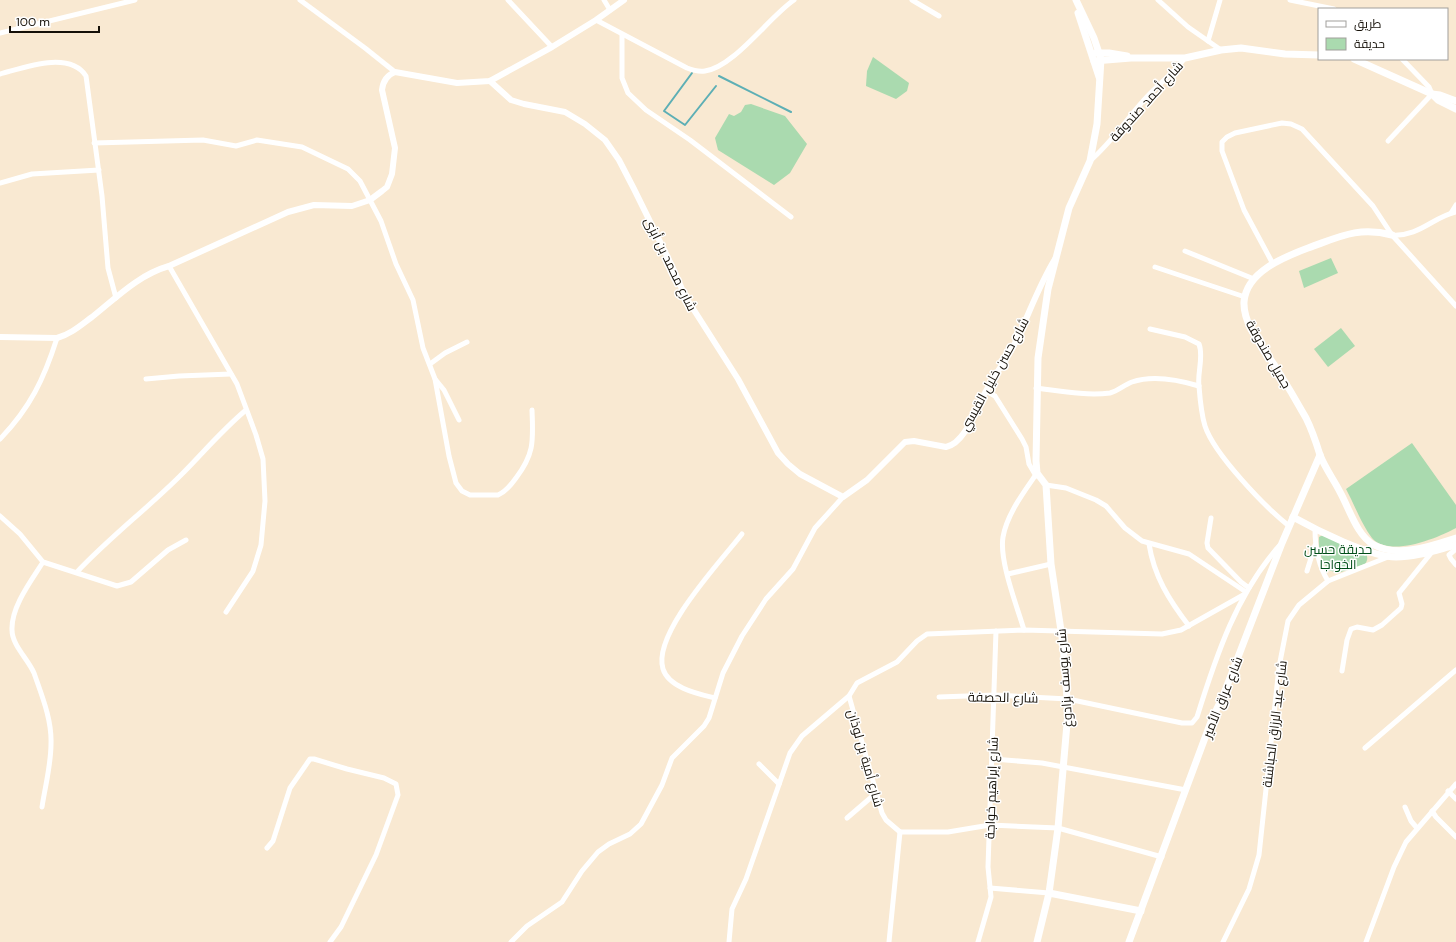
<svg xmlns="http://www.w3.org/2000/svg" width="1456" height="942" font-family="'DM Sans',Cairo,sans-serif">
  <rect width="100%" height="100%" fill="#f9e9d2"/>
  <g fill="#aadaaf">
    <path d="M873 57 909 83 907 91 896 99 866 86 867 71Z"/>
    <path d="M751 104 785 116 807 144 790 173 774 185 718 150 715 138 729 114 734 116 741 112 745 105Z"/>
    <path d="M1331 258 1338 273 1304 288 1299 271Z"/>
    <path d="M1341 328 1355 346 1328 367 1314 349Z"/>
    <path d="M1412 443 1456 505V528C1438 538 1389 558 1372 538 1362 525 1354 504 1346 489Z"/>
    <path d="M1323 535 1365 553C1368 556 1368 560 1365 564L1338 573 1328 570C1321 561 1318 549 1319 537Z"/>
  </g>
  <g fill="none" stroke-linecap="round" stroke-linejoin="round">
    <g stroke="#5dafb5" stroke-width="2">
      <path d="M692 73 664 111 685 125 716 86"/>
      <path d="M719 76 791 112"/>
    </g>
    <g stroke="#fff" stroke-width="5">
      <path d="M300 0 365 48 395 72"/>
      <path d="M508 0 552 47"/>
      <path d="M604 0 610 10"/>
      <path d="M912 0 939 16"/>
      <path d="M1158 0 1188 27 1221 50"/>
      <path d="M1290 0 1334 9"/>
      <path d="M596 20 687 68C692 70 698 72 705 71 734 67 769 17 794 0"/>
      <path d="M0 33 135 0"/>
      <path d="M622 35V78L628 93 646 110 690 140 791 217"/>
      <path d="M1208 41 1220 0"/>
      <path d="M0 74C23 68 69 50 86 76L102 196 108 268 116 298"/>
      <path d="M1388 141 1432 94 1429 87 1402 59"/>
      <path d="M94 143 203 140 236 146 257 140 302 147 348 169 360 181 381 221 396 264 413 300 423 348 435 379 449 456 456 483 462 491 470 495H498C505 492 511 485 516 478 535 453 533 440 532 410"/>
      <path d="M1090 161C1111 143 1126 120 1144 100 1157 85 1173 74 1185 58"/>
      <path d="M0 183 32 174 99 170"/>
      <path d="M1451 213 1456 205"/>
      <path d="M1392 235C1419 237 1433 217 1456 212"/>
      <path d="M1185 251 1254 279"/>
      <path d="M1273 264 1244 210 1222 151V142L1227 137 1235 133 1282 123 1291 124 1302 129 1373 206 1392 235 1456 306"/>
      <path d="M169 266 237 384 256 435 263 459 265 501 261 545 253 571 226 612"/>
      <path d="M1155 267 1245 297"/>
      <path d="M1150 329 1185 337 1199 344C1204 357 1197 373 1199 386 1200 399 1201 413 1205 426 1214 454 1265 507 1289 526"/>
      <path d="M430 364 445 353 467 342"/>
      <path d="M146 379 179 376 231 374"/>
      <path d="M435 379 444 390 459 420"/>
      <path d="M1036 388C1060 391 1086 396 1110 393 1118 391 1124 385 1132 382 1152 375 1179 380 1199 386"/>
      <path d="M986 391 995 396 1022 439 1026 447 1029 464 1036 476"/>
      <path d="M0 439C30 408 44 379 57 338"/>
      <path d="M1046 485 1066 488 1096 500 1106 506 1125 528 1142 541 1189 554 1246 592"/>
      <path d="M0 516 20 534 43 562 117 586 131 582 168 550 186 540"/>
      <path d="M1211 518 1207 543 1208 548 1241 582 1249 588"/>
      <path d="M1315 529C1315 547 1318 565 1328 581"/>
      <path d="M1149 544C1154 576 1169 600 1189 626"/>
      <path d="M1456 549 1449 555 1451 559 1456 565"/>
      <path d="M1307 571 1315 545"/>
      <path d="M77 572C110 537 148 508 181 475 203 453 222 430 246 410"/>
      <path d="M1008 574 1051 564"/>
      <path d="M1024 630C1017 606 999 561 1003 537 1007 514 1024 492 1037 473"/>
      <path d="M1342 671 1347 640 1351 629 1357 627 1373 630 1382 625 1401 608 1402 604 1399 593 1432 552"/>
      <path d="M939 697 995 695 1068 699 1182 723H1192L1197 717C1216 656 1237 593 1280 545"/>
      <path d="M715 698C699 694 669 688 663 669 652 634 721 561 742 534"/>
      <path d="M1365 748 1456 670"/>
      <path d="M993 759 1042 763 1186 790"/>
      <path d="M759 764 779 784"/>
      <path d="M1448 791 1456 799"/>
      <path d="M42 807C45 787 51 765 51 744 52 720 42 696 34 673 28 659 12 645 12 630 11 607 31 581 43 562"/>
      <path d="M1405 807 1411 821 1417 828"/>
      <path d="M1432 811 1436 817 1456 837"/>
      <path d="M847 818 875 794"/>
      <path d="M900 832 886 820 882 813 849 696 857 683 897 662 917 641 927 634 1024 630 1162 634 1181 630 1245 594"/>
      <path d="M900 832H948L990 825 1058 828 1162 857"/>
      <path d="M267 848 273 841 290 788 310 759H314L347 769 384 778 396 784 398 795 376 855 341 927 330 942"/>
      <path d="M990 888 1049 893"/>
      <path d="M511 942 527 926 562 902 582 871 598 852 609 844 630 834 641 824 662 785 672 758 704 726 709 718 723 673 742 636 766 599 793 569 815 528 843 497"/>
      <path d="M729 942 732 909 746 879 790 753 802 736 849 696"/>
      <path d="M889 942 900 832"/>
      <path d="M978 942 991 897 988 867 996 631"/>
      <path d="M1223 942 1249 889 1259 855 1279 667 1288 621 1299 605 1328 581 1388 557"/>
      <path d="M1366 942 1394 867 1406 842 1456 784"/>
    </g>
    <g stroke="#fff" stroke-width="6">
      <path d="M490 81 511 100 524 104 565 112 585 124 605 140 619 160 634 189 672 266 685 296 738 379 778 453 788 464 800 474 843 497 867 480 905 442 914 441 946 447C966 443 977 406 986 391 995 374 1007 359 1016 341 1029 314 1039 285 1055 259"/>
      <path d="M0 337 57 338C71 334 81 325 92 317 116 298 138 275 169 266L288 212 314 205 352 206 370 200 382 191 387 187 392 174 395 148 382 90C383 81 387 75 395 72L457 83 490 81 552 47 596 20 624 0"/>
    </g>
    <g stroke="#fff" stroke-width="7">
      <path d="M1078 13 1099 77"/>
      <path d="M1096 53H1109L1127 56"/>
      <path d="M1354 59 1432 94 1440 95 1456 101"/>
      <path d="M1094 61 1131 58H1185L1221 50 1241 48 1285 54 1319 55"/>
      <path d="M1432 94 1438 100 1456 109"/>
      <path d="M1392 235C1358 226 1339 237 1308 248 1284 257 1246 272 1244 302 1243 326 1265 350 1277 369 1287 385 1297 402 1306 418 1312 430 1316 442 1320 455 1325 468 1334 480 1340 492 1349 508 1357 536 1374 545 1399 558 1431 546 1456 538"/>
      <path d="M1293 517C1316 530 1370 557 1396 557 1416 557 1436 550 1456 545"/>
      <path d="M1049 893 1141 911"/>
      <path d="M1037 942 1049 893 1058 828 1068 712 1063 644 1051 564 1046 485 1037 473 1036 461 1038 358 1048 289 1069 208 1090 161 1097 124 1101 59 1094 38 1076 0"/>
      <path d="M1129 942 1212 719 1223 696 1282 543 1320 455"/>
    </g>
  </g>
  <g text-anchor="middle" stroke-width="3" stroke-linejoin="round" paint-order="stroke">
    <g font-size="13" fill="#151008" stroke="#fff">
      <text transform="translate(1146 101) rotate(-48)" y="5">شارع أحمد صندوقة</text>
      <text transform="translate(671 264) rotate(64)" y="5">شارع محمد بن أبزى</text>
      <text transform="translate(1269 354) rotate(60)" y="5">جميل صندوقة</text>
      <text transform="translate(994 374) rotate(-61)" y="5">شارع حسن خليل القيسي</text>
      <text transform="translate(1064 678) rotate(-94)" y="5">شارع يوسف بزادوغ</text>
      <text transform="translate(1003 697) rotate(1)" y="5">شارع الحصفة</text>
      <text transform="translate(1222 697) rotate(-68)" y="5">شارع عراق الأمير</text>
      <text transform="translate(1274 724) rotate(-83)" y="5">شارع عبد الرزاق الحباشنة</text>
      <text transform="translate(866 758) rotate(74)" y="5">شارع أمية بن لوذان</text>
      <text transform="translate(991 788) rotate(-88)" y="5">شارع إبراهيم خواجة</text>
    </g>
    <g font-size="13" fill="#004e18" stroke="#fff">
      <text x="1338" y="554">حديقة حسين<tspan x="1338" dy="15">الخواجا</tspan></text>
    </g>
  </g>
  <rect x="1318" y="8" width="130" height="52" fill="#ffffff" stroke="#a19f9c"/>
  <rect x="1326" y="21" width="20" height="6" fill="#ffffff" stroke="#a19f9c"/>
  <text x="1354" y="28" font-size="12" fill="#151008">طريق</text>
  <rect x="1326" y="38" width="20" height="12" fill="#aadaaf" stroke="#a19f9c"/>
  <text x="1354" y="48" font-size="12" fill="#151008">حديقة</text>
  <path d="M10 26v6h89v-6" fill="none" stroke="#151008" stroke-width="2"/>
  <text x="16" y="26" font-size="12" fill="#151008" stroke="#ffffff" stroke-width="3" paint-order="stroke">100 m</text>
</svg>
